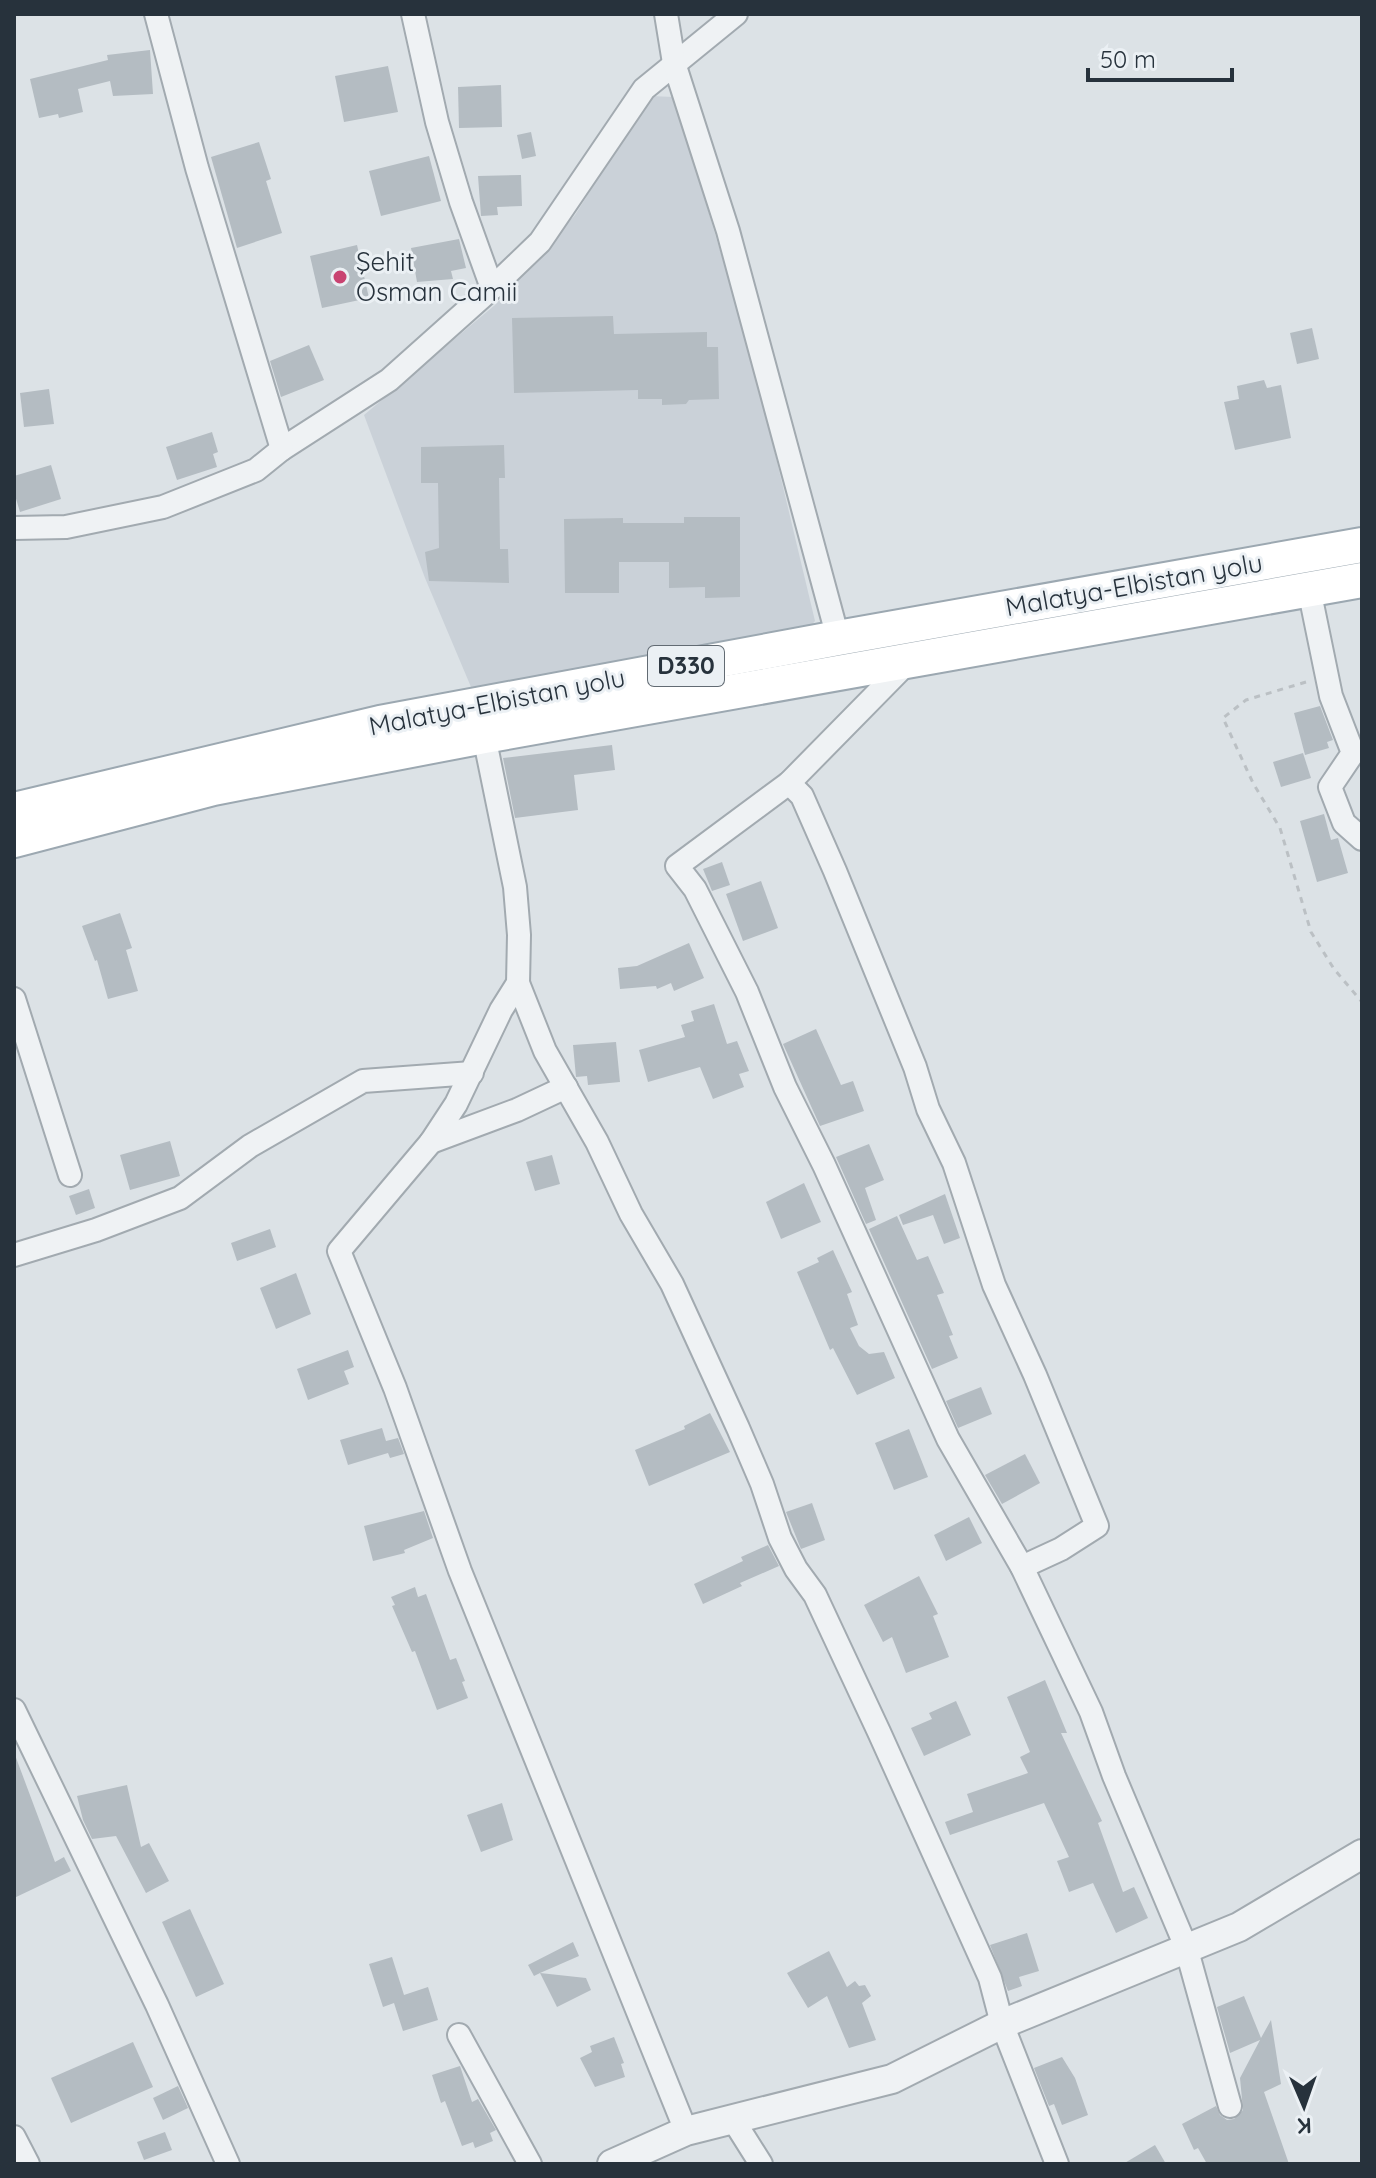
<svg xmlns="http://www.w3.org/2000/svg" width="1376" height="2178" font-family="Quicksand,sans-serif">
  <rect width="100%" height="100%" fill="#dce2e6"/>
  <path fill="#cad1d8" d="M650 96 674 97 752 357 815 621 802 636 471 687 425 578 364 415 495 305 575 215Z"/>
  <g fill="#b4bcc2">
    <path d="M150 50 153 94 113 96 110 81 78 89 83 112 59 118 58 114 39 118 30 79 108 60 107 55Z"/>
    <path d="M388 66 398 112 344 122 335 76Z"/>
    <path d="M501 85 502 127 459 128 458 87Z"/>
    <path d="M531 132 536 156 522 159 517 135Z"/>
    <path d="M259 142 271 179 266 181 282 233 237 248 211 157Z"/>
    <path d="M429 156 441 201 381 216 369 171Z"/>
    <path d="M521 175 522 206 497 207 498 215 481 216 478 176Z"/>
    <path d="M459 239 466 268 451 271 453 279 417 282 411 248Z"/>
    <path d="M357 245 369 298 322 308 310 256Z"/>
    <path d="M613 316 614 334 707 332V347H718L719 399 689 400 686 404 662 405V399H638V390L514 393 512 318Z"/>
    <path d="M1312 328 1319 359 1297 364 1290 333Z"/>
    <path d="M309 345 324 380 281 397 270 361Z"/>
    <path d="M1264 380 1267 388 1281 385 1291 438 1235 450 1224 402 1239 399 1237 386Z"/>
    <path d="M49 389 54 424 24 427 20 393Z"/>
    <path d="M212 432 218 452 213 454 217 467 177 480 166 447Z"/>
    <path d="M504 445 505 478H499L500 549H508L509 583 429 581 425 552 439 548 438 483H421V447Z"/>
    <path d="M51 465 61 499 20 512 14 492V476Z"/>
    <path d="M684 517H740V597L705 598V587L669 588V562H619V593H565L564 519 623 518V523H684Z"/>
    <path d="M1320 706 1333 740 1327 742 1329 748 1305 755 1294 713Z"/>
    <path d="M612 745 615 770 574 775 578 810 515 818 503 758Z"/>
    <path d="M1303 753 1311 778 1281 787 1273 762Z"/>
    <path d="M1324 814 1331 840 1338 838 1348 873 1317 882 1300 821Z"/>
    <path d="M722 862 730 885 712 891 703 869Z"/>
    <path d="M761 881 778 928 743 941 726 894Z"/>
    <path d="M120 913 132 948 126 950 138 991 108 999 97 960 95 961 82 926Z"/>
    <path d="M689 943 704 978 674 991 671 983 657 989 656 986 620 989 618 968 637 966Z"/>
    <path d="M714 1004 727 1044 737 1041 749 1071 739 1074 744 1087 713 1099 700 1067 648 1082 639 1050 685 1037 681 1025 694 1021 691 1011Z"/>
    <path d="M816 1029 841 1085 853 1081 864 1111 820 1126 783 1044Z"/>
    <path d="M616 1042 620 1082 588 1085 587 1076 576 1077 573 1045Z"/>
    <path d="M170 1141 180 1176 130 1190 120 1155Z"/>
    <path d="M869 1144 884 1180 865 1188 876 1220 866 1224 836 1157Z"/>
    <path d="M552 1155 560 1184 535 1191 526 1162Z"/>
    <path d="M804 1183 821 1222 781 1239 766 1202Z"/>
    <path d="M89 1189 95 1208 76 1215 69 1196Z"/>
    <path d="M945 1194 960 1238 944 1244 933 1215 903 1225 899 1215Z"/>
    <path d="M897 1216 917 1260 928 1256 944 1293 937 1295 953 1335 949 1336 958 1358 932 1369 869 1229Z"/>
    <path d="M270 1229 276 1247 237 1261 231 1243Z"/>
    <path d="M833 1250 852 1292 847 1294 858 1325 850 1328 859 1346 869 1354 884 1352 895 1378 857 1395 833 1348 830 1350 797 1272 819 1262 817 1258Z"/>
    <path d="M296 1273 311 1314 276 1329 260 1288Z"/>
    <path d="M348 1350 354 1367 344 1371 349 1384 308 1400 297 1369Z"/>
    <path d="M981 1387 992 1414 958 1428 946 1401Z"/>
    <path d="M710 1413 730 1452 649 1486 635 1450 685 1429 684 1426Z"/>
    <path d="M382 1428 386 1441 398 1438 404 1454 390 1458 388 1453 348 1465 340 1440Z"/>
    <path d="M909 1429 928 1477 894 1490 875 1443Z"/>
    <path d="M1025 1454 1040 1483 1002 1504 985 1475Z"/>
    <path d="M812 1503 825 1540 801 1549 786 1512Z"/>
    <path d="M424 1511 433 1538 404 1550 405 1553 373 1561 364 1526Z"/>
    <path d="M969 1517 982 1543 946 1561 934 1535Z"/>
    <path d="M768 1545 779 1566 740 1583 742 1586 703 1604 694 1584 743 1561 741 1557Z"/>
    <path d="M919 1576 938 1614 933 1616 949 1657 906 1673 892 1637 883 1642 864 1605Z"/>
    <path d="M415 1587 418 1597 426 1594 450 1660 456 1658 465 1681 462 1682 468 1698 437 1710 415 1651 412 1652 392 1606 395 1605 391 1597Z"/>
    <path d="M1045 1680 1067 1733H1061L1102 1821 1098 1823 1123 1892 1134 1887 1148 1918 1116 1933 1093 1883 1069 1892 1057 1861 1069 1857 1044 1803 950 1835 945 1822 973 1812 967 1794 1028 1773 1020 1757 1030 1752 1007 1697Z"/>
    <path d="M956 1701 971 1735 924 1756 911 1728 932 1719 929 1713Z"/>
    <path d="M15 1755 55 1862 64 1857 71 1871 14 1898Z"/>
    <path d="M127 1785 141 1847 149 1843 169 1881 146 1893 116 1836 92 1839 83 1820 77 1796Z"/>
    <path d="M502 1803 513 1840 481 1852 467 1815Z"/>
    <path d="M190 1909 224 1984 196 1997 162 1922Z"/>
    <path d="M1027 1933 1039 1971 1019 1977 1022 1986 1008 1991 990 1945Z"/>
    <path d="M573 1942 579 1956 540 1973 586 1978 591 1990 557 2007 540 1973 534 1976 528 1965Z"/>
    <path d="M829 1951 847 1987 855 1981 859 1986 865 1985 871 1996 862 2003 876 2040 849 2048 827 1996 808 2008 787 1973Z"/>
    <path d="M392 1957 404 1995 428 1987 438 2020 403 2031 394 2003 383 2007 369 1964Z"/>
    <path d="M1244 1996 1261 2038 1271 2020 1281 2084 1264 2092 1289 2164H1207L1198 2148 1194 2150 1182 2124 1216 2106 1220 2115 1227 2120 1234 2119 1243 2110 1240 2078 1260 2040 1230 2053 1217 2007Z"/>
    <path d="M614 2037 624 2063 621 2064 625 2077 595 2087 580 2058 592 2052 590 2046Z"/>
    <path d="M133 2042 153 2087 71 2123 51 2078Z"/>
    <path d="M1062 2057 1075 2078 1088 2115 1062 2125 1054 2104 1049 2106 1034 2068Z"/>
    <path d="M460 2066 472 2102 478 2099 496 2130 490 2133 493 2141 475 2148 473 2142 462 2146 445 2101 441 2103 432 2075Z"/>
    <path d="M178 2086 188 2108 163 2120 153 2098Z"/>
    <path d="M165 2132 172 2150 144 2160 137 2142Z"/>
    <path d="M1155 2145 1166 2164H1123Z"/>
  </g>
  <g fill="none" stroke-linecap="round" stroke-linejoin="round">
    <defs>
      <g id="minor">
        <path d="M156 14 197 168 282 449 389 380 492 288 540 242 644 89 736 14"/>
        <path d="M413 14 437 122 461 202 492 288"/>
        <path d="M666 14 674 63 728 231 838 638"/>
        <path d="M14 528 66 527 163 507 256 470 282 449"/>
        <path d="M1309 589 1331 696 1353 753 1330 787 1344 823 1362 839"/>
        <path d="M908 662 789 783 677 866 695 889 747 992 785 1087 824 1165 948 1439 1022 1567 1091 1712 1114 1776 1186 1947 1230 2106"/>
        <path d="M484 736 515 887 519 935 518 983 501 1010 456 1104 431 1142 339 1251 395 1388 460 1571 686 2131"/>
        <path d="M789 783 802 796 835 871 915 1067 928 1109 954 1163 994 1285 1035 1375 1097 1526 1061 1549 1022 1567"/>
        <path d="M518 983 545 1051 597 1142 631 1214 672 1284 738 1428 762 1484 780 1538 796 1569 815 1595 879 1732 990 1978 1002 2024 1057 2164"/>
        <path d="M14 999 70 1175"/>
        <path d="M431 1142 517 1110 566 1087"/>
        <path d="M14 1255 96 1230 180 1198 250 1146 363 1081 472 1073"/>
        <path d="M14 1710 157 2005 228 2164"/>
        <path d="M459 2035 530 2164"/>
        <path d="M732 2118 761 2164"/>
        <path d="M14 2137 28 2164"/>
      </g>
      <path id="tertiary" d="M612 2164 686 2131 892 2079 1002 2024 1239 1927 1362 1854"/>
      <g id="primary">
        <path d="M14 810 380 723 838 638 1362 545"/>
        <path d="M14 840 213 788 484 736 1362 580"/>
      </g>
    </defs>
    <use href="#minor" stroke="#a2aab0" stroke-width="26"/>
    <use href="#tertiary" stroke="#a2aab0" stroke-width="32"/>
    <use href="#primary" stroke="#9ca8b1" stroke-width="38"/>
    <path stroke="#bbc0c4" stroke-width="3" stroke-dasharray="6 6" stroke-linecap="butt" d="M1306 682 1246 700 1223 718 1253 783 1280 828 1311 932 1334 969 1362 1002"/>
    <use href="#minor" stroke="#eff2f4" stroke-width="22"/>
    <use href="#tertiary" stroke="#eff2f4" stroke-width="28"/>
    <use href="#primary" stroke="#fff" stroke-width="34"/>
  </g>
  <circle fill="#c94371" stroke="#ebf0f4" stroke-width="3" cx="340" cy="277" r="8"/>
  <g text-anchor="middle" stroke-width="6" stroke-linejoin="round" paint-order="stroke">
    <rect fill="#ebf0f4" stroke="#626b73" stroke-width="2" x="648" y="646" width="76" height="40" rx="6"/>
    <g font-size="24" font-weight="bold" fill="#27323c">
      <text x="686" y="674">D330</text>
    </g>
    <g font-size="26" fill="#27323c" stroke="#ebf0f4" text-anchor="start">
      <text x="356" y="271">Şehit<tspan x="356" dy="30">Osman Camii</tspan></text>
    </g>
    <g font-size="26" fill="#27323c" stroke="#ebf0f4">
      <text transform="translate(1134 585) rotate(-10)" y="9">Malatya-Elbistan yolu</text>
      <text transform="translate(497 702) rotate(-11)" y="9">Malatya-Elbistan yolu</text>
    </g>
  </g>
  <rect width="1376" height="2178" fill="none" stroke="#27323c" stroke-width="32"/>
  <g transform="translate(1304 2106) rotate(178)" stroke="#ebf0f4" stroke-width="6" paint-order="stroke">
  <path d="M0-6L14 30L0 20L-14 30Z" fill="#27323c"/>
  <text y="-12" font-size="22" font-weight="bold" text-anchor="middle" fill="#27323c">K</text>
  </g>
  <path d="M1088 68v12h144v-12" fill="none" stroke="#27323c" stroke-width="4"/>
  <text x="1100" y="68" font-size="24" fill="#27323c" stroke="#ebf0f4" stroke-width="6" paint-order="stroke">50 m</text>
</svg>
